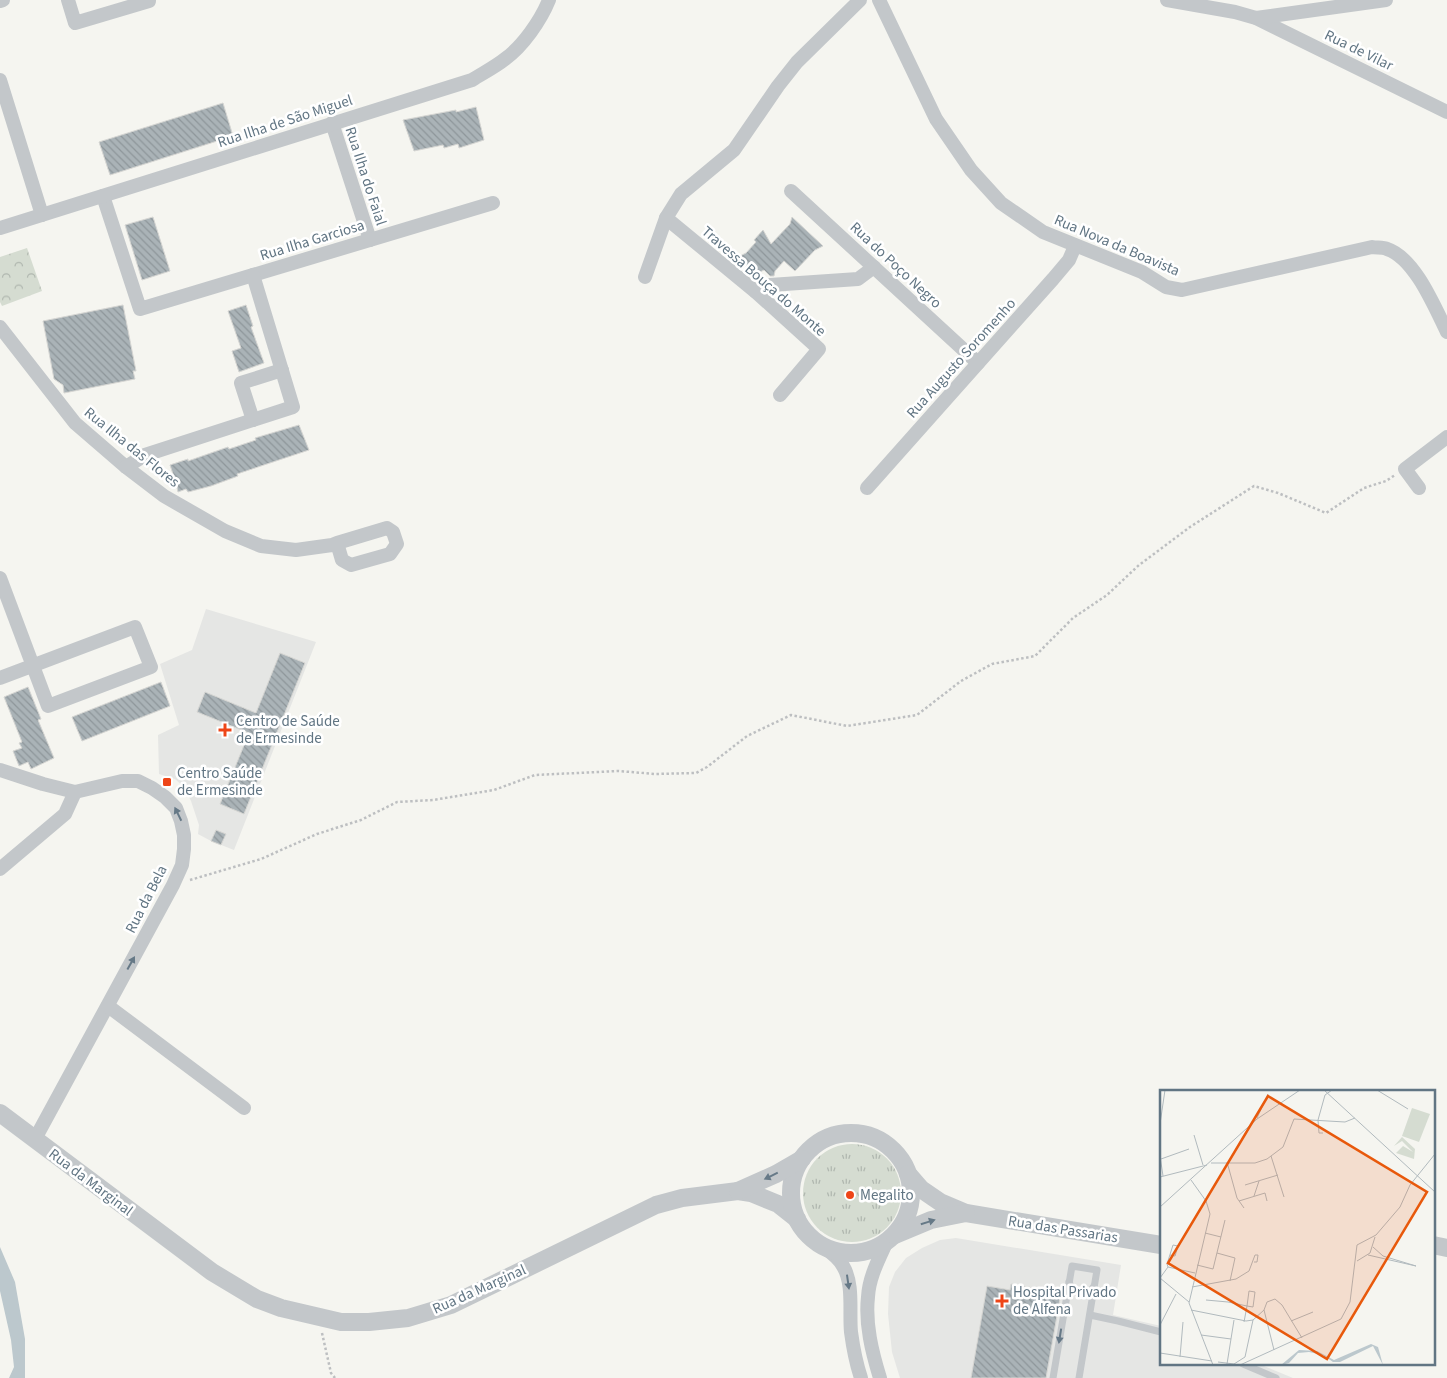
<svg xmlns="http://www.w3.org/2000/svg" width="1447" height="1378" font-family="'Source Sans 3',sans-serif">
  <defs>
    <pattern id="grass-tufts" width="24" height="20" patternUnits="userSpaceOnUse" patternTransform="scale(1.25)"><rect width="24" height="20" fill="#d5dcd1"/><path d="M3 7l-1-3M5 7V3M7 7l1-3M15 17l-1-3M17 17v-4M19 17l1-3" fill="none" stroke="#b0b7af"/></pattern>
    <pattern id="park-crowns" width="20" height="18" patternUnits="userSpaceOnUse" patternTransform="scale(1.25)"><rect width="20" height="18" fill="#d5dcd1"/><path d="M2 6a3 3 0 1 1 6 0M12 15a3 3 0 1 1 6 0" fill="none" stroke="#b0b7af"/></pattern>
    <pattern id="building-back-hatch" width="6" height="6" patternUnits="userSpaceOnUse" patternTransform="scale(1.25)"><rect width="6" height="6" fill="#aab3b7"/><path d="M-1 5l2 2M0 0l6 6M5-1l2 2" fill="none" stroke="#8e969a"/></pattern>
  </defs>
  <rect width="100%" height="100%" fill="#f5f5f0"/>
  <g fill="#e5e6e4">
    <path d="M206 609 316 642 234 850 211 841 198 834 199 825 191 801 184 787 175 779 159 774 158 735 179 725 160 664 192 650Z"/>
    <path d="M956 1238 1121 1265 1113 1315 1161 1326V1364H1259L1293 1378H900L892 1352 888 1314 889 1287 895 1272 906 1258 922 1248 940 1240Z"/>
  </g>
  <circle fill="url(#grass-tufts)" cx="852" cy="1193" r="49"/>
  <path fill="url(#park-crowns)" d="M27 248 42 291 2 306 0 302V257Z"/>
  <path fill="#bcc8cd" d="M0 1247 15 1282 25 1339V1378H9L14 1367 11 1340 0 1291Z"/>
  <g fill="url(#building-back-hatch)" stroke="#d6d6d3">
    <path d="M223 103 233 136 110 175 99 142Z"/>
    <path d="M476 107 484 140 459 148 458 144 444 148 443 145 414 151 403 120 456 110V112Z"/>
    <path d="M153 217 170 271 142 280 125 225Z"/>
    <path d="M792 217 823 246 815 250 795 271 784 261 775 271 774 276H770L764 270 756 274 738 257 746 253 756 242 754 240 763 230 771 244 790 224Z"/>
    <path d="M123 305 136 371H133L135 379 64 393 63 385 54 379 43 321Z"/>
    <path d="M246 305 253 326 251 327 264 363 239 372 232 351 241 348 228 311Z"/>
    <path d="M299 425 309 450 237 474 238 476 211 486 188 492 186 489 178 492 176 483 168 475 173 474 170 465 188 459V461L228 447 229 449 256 440 255 438Z"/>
    <path d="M280 653 305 663 244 814 220 804 249 733 197 712 205 692 256 713Z"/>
    <path d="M161 682 170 706 82 741 72 717Z"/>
    <path d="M28 687 41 719 38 720 54 758 31 769 28 762 19 766 13 751 22 748 19 743 22 742 4 697Z"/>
    <path d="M216 830 226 834 221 845 211 841Z"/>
    <path d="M1011 1284 1061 1293 1046 1378H971L987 1286 1010 1290Z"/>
  </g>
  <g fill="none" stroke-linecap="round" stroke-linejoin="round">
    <g stroke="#bdbfc1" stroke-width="2.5" stroke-dasharray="2.5 2.5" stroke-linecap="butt">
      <path d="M190 880 261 859 317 834 361 820 397 802 433 800 494 790 535 775 619 771 655 774 696 773 707 767 747 736 791 715 847 726 917 715 961 681 992 664 1035 656 1073 618 1107 595 1139 565 1190 527 1254 486 1278 493 1326 513 1364 488 1386 481 1395 475"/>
      <path d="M322 1333 331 1373 335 1378"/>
    </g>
    <g stroke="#c3c7ca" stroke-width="7">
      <path d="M1069 1282C1074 1295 1086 1299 1094 1286"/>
      <path d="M1090 1315 1118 1321 1161 1332"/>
      <path d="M1243 1364 1276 1378"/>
      <path d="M1053 1378 1072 1266 1097 1270 1079 1378"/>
    </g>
    <g stroke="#c3c7ca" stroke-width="14">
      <path d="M68 0 75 23 149 1V0"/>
      <path d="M879 0 936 119 971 170 1001 203 1043 232 1142 272 1166 287 1182 290 1372 247C1376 248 1383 247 1387 249 1415 258 1435 308 1447 332"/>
      <path d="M1167 0 1235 12 1256 18 1447 112"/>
      <path d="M0 1 3 0"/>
      <path d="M1256 18 1386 0"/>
      <path d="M0 80 42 215"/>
      <path d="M332 123 370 240"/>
      <path d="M791 191 978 363"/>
      <path d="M103 196 140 309 493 203"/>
      <path d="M666 218 756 292 819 349 780 395"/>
      <path d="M0 228 472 80C483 73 495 67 505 59 523 46 541 20 549 0"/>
      <path d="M645 277 666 218 681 194 734 150 778 86 797 62 860 0"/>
      <path d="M756 292 770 285 858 279 874 267"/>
      <path d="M0 327 75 423 126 467 164 496 225 531 261 546 296 550 332 545 337 543 387 528 393 532 397 544 390 554 351 565 342 560 337 543"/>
      <path d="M253 420 241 383 282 370"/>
      <path d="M126 467 145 455 293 407 253 275"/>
      <path d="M867 488 1053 279 1069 260 1075 246"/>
      <path d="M1419 488 1405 469 1447 437"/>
      <path d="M0 578 48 706 151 667 135 627 0 678"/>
      <path d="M0 770 43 784 75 792 122 781H138L152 788 165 797 176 808 181 821 184 835V849L182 865 173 885 35 1139"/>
      <path d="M0 869 65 814 75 792"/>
      <path d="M108 1006 244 1108"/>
      <path d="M821 1245C829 1251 838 1257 843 1266 854 1284 849 1312 851 1332 853 1347 856 1363 861 1378"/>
      <path d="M880 1378C872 1352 865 1324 868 1297 869 1277 879 1259 887 1241"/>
    </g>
    <g stroke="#c3c7ca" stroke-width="18">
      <path d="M0 1113 212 1272 257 1299 281 1308 341 1322H369L408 1318 451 1305 656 1205 682 1198 738 1191 751 1193 778 1204 797 1219"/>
      <circle cx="851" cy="1193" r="60"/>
      <path d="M908 1174 921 1189 940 1202 966 1213 1161 1245"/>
      <path d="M738 1191 776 1174 802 1159"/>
      <path d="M895 1235 931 1220 966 1213"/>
      <path d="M1433 1245 1447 1248"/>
    </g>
  </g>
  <defs><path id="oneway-solid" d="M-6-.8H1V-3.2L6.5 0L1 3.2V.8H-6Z" transform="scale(1.25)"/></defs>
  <g fill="#667987">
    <use href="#oneway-solid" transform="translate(178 814) rotate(-116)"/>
    <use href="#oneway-solid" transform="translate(131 963) rotate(-61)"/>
    <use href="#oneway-solid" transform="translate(771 1176) rotate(154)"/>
    <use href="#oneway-solid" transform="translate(928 1222) rotate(-17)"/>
    <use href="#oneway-solid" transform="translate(848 1282) rotate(82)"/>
    <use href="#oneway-solid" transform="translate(1060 1336) rotate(99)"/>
  </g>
  <g fill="#ee4517" stroke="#fff" stroke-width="2">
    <path d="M222.5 722.5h5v5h5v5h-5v5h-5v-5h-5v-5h5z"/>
    <rect x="162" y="777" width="10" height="10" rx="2.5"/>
    <circle cx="850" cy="1195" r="5"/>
    <path d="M999.5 1293.5h5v5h5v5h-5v5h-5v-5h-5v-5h5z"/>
  </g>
  <g text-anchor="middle" stroke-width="5" stroke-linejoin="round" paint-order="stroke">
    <g font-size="15" fill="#617583" stroke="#fff">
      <text transform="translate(1359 50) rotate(26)" y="5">Rua de Vilar</text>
      <text transform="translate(285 121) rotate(-18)" y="5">Rua Ilha de São Miguel</text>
      <text transform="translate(366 176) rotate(72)" y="5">Rua Ilha do Faial</text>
      <text transform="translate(312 240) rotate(-17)" y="5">Rua Ilha Garciosa</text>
      <text transform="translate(1117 245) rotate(23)" y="5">Rua Nova da Boavista</text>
      <text transform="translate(896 265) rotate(43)" y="5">Rua do Poço Negro</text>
      <text transform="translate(764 281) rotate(41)" y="5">Travessa Bouça do Monte</text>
      <text transform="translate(961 358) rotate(-48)" y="5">Rua Augusto Soromenho</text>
      <text transform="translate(132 447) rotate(39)" y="5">Rua Ilha das Flores</text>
      <text transform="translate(146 899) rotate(-63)" y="5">Rua da Bela</text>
      <text transform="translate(91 1182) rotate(37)" y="5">Rua da Marginal</text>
      <text transform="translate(1063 1229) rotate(9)" y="5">Rua das Passarias</text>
      <text transform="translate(479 1289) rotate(-24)" y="5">Rua da Marginal</text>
    </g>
    <g font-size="15" fill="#617583" stroke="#fff" text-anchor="start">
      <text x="236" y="726">Centro de Saúde<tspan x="236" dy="17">de Ermesinde</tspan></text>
      <text x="177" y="778">Centro Saúde<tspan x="177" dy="17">de Ermesinde</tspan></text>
      <text x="860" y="1200">Megalito</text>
      <text x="1013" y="1297">Hospital Privado<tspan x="1013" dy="17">de Alfena</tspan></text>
    </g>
  </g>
  <g transform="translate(1160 1090)">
    <rect width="275" height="275" fill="#f5f5f0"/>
    <path d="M242 47 255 59 254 69 236 63 243 56 253 62 242 51 234 56Z" fill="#d5dcd1"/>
    <path d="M252 18 270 24 259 52 242 46Z" fill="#d5dcd1"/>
    <path d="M211 254 218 257 223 275 213 256 180 272H173L163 265 149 262 138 263 129 273 121 275 139 260 157 261 174 270Z" fill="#bcc8cd"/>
    <path fill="none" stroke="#b1babe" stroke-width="1" d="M164 0 275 102M217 0 248 19M97 28 108 4M0 34 5 0M163 43H159L158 30 165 5 172 0M34 45 43 75M0 66 3 86M111 66 124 107M1 69 29 59M67 72 77 108 84 118M51 73H95L107 69 123 57 134 29 185 32 195 28M0 87 47 75M31 90 46 111 50 124 29 213 53 275M85 95 118 85M94 106 99 91M79 111 105 103 107 111M0 117 97 29 140 0M45 143 61 147M57 163 75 168 70 191M208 165 256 176 223 166 213 157M197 171 210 163 215 147M37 175 53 179 65 130M8 177 35 183M0 188 8 177 7 174 13 155 18 156 15 166 10 165M0 188 29 212M32 197 76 189 89 181 95 165H98L97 172H94M46 210 68 212 87 216 93 217 95 202 89 201 87 216 84 232M31 220 86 231 93 230 104 220 107 212 115 209 122 215 142 248M104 220 114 260M131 231 153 222M0 235 16 204M41 245 71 249M0 263 52 271M20 267 23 232M58 272 74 274 85 267 93 230M67 274 74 230M80 275 181 229 190 212 197 155 216 145 240 117 250 95 275 64"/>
    <path fill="#e8590c" fill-opacity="0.15" stroke="#e8590c" stroke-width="2.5" d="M108 6 267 102 167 269 8 173Z"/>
    <rect width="275" height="275" fill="none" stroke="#617583" stroke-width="2.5"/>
  </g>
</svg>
